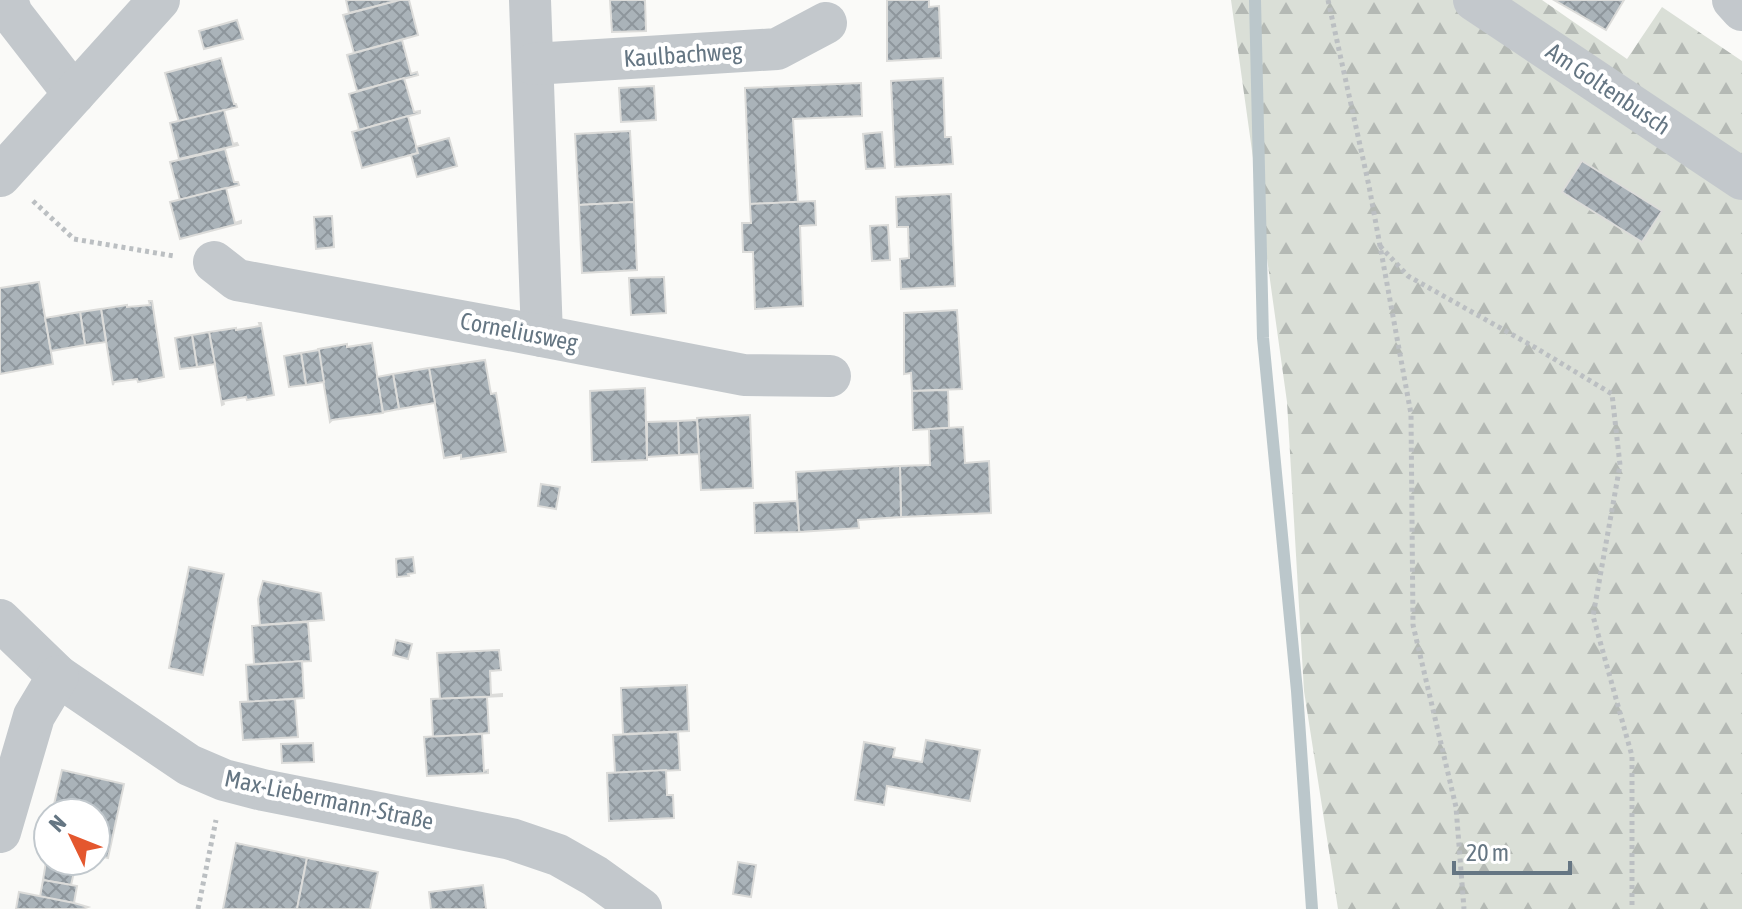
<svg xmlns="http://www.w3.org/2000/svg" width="1742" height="909" font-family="'Asap Condensed',sans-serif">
  <defs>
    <pattern id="forest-firs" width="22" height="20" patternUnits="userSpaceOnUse" patternTransform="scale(2)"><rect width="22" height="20" fill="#dadfd7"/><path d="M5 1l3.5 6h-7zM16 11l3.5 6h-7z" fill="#b4b9b4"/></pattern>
    <pattern id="building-cross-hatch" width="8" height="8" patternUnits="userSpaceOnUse" patternTransform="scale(2)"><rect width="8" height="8" fill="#aab3b9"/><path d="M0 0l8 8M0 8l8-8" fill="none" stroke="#8e969c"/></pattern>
  </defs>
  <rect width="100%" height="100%" fill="#fafaf8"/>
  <path fill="url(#forest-firs)" d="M1231 0H1542L1627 59 1662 7 1742 61V909H1338L1304 691 1287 402Z"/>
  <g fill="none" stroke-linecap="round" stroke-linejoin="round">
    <path stroke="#bbc7cb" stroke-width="12" d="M1255 0 1263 338 1297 691 1312 909"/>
  </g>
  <g fill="url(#building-cross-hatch)" stroke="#dcdcda" stroke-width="2">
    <path d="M346 0H400L349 13Z"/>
    <path d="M400 0H409L418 35 354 53 343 15Z"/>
    <path d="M610 0H645L646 31 612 32Z"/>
    <path d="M887 0H929V7L939 6 941 58 887 61Z"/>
    <path d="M1554 0H1624L1606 30Z"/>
    <path d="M237 20 243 39 204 49 199 31Z"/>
    <path d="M402 40 411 74 417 72 418 75 357 91 347 55Z"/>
    <path d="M221 58 234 104H236L237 107 179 122 165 73Z"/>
    <path d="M404 78 414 112 420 111V113L359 130 349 94Z"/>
    <path d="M943 78 945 137H951L953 164 895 167 891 81Z"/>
    <path d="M861 83 862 116 793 119 798 202 750 204 745 88Z"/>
    <path d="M654 86 656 120 621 122 619 88Z"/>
    <path d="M224 110 233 144 237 143 238 145 179 159 170 123Z"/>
    <path d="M408 116 418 153 362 168 352 132Z"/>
    <path d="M630 131 634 202 579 205 575 134Z"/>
    <path d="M882 132 885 168 866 169 863 134Z"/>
    <path d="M449 138 457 166 417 177 411 155 418 153 416 147Z"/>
    <path d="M225 149 234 182H238L239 185 180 200 170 162Z"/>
    <path d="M1582 161 1662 211 1642 242 1562 192Z"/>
    <path d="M226 188 235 223 241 221V223L180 239 170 202Z"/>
    <path d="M951 194 955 286 901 289 900 259 909 258 908 227H897L896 197Z"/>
    <path d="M815 201 816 225 800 226 803 306 755 309 753 252H743L742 223H751L750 204Z"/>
    <path d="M634 202 637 270 582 273 579 205Z"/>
    <path d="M332 216 334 247 316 249 314 217Z"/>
    <path d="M888 225 890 260 872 261 870 226Z"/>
    <path d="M664 277 666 313 631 315 629 278Z"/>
    <path d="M39 282 53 364 0 374V288Z"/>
    <path d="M149 301H152L164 377 138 382 137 379 114 382 113 385 101 309 127 305V307L150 305Z"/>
    <path d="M101 309 106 342 85 345 80 312Z"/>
    <path d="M957 310 962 389 912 391 911 373 904 374V313Z"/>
    <path d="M80 312 85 345 51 351 45 318Z"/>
    <path d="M259 323H261L274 395 247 400 246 397 223 401 224 404 222 405 209 332 236 328V330L260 326Z"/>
    <path d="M209 332 215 364 197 367 192 335Z"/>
    <path d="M192 335 197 367 180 369 175 338Z"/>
    <path d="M372 343 383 413 332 420 330 422 318 349 347 344V347Z"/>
    <path d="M319 350 324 382 306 385 301 353Z"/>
    <path d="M301 353 306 385 289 387 284 356Z"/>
    <path d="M485 360 491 394 496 393 506 452 461 459V455L444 458 429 368Z"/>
    <path d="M429 368 435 403 399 409 393 374Z"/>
    <path d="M393 374 399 409 383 412 377 377Z"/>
    <path d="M645 388 647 460 592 462 590 391Z"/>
    <path d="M948 390 949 428 913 430 912 391Z"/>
    <path d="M750 415 753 488 701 490 697 418Z"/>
    <path d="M697 420 699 454 679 455 678 421Z"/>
    <path d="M678 421 679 455 647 457V422Z"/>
    <path d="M963 427 965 463 989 461 991 513 901 517 900 466 930 465 929 429Z"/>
    <path d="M900 466 901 517 858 520 859 528 799 532 796 472Z"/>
    <path d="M541 484 560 487 556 509 538 506Z"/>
    <path d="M797 501 799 532 755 533 754 503Z"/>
    <path d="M413 557 415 573 408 574 409 576 397 577 396 559Z"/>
    <path d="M189 567 224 574 203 675 169 668Z"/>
    <path d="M263 581 321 593 324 620 260 625 258 599Z"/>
    <path d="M308 622 311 661 254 664 252 626Z"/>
    <path d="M396 640 412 644 408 659 393 655Z"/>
    <path d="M499 650 501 670 490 671 491 695 502 694V696L440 699 437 653Z"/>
    <path d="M302 661 304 698 248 702 246 665Z"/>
    <path d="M687 685 689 731 623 734 621 688Z"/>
    <path d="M487 697 489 733 433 737 431 699Z"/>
    <path d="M295 699 298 737 243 740 240 702Z"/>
    <path d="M678 732 680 770 615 773 613 735Z"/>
    <path d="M482 734 484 771 488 770V773L427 776 424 737Z"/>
    <path d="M926 740 980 750 970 801 887 786 884 805 855 800 864 742 895 748 893 757 922 762Z"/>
    <path d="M313 743 314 762 282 763 281 744Z"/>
    <path d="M62 770 124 784 108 858 96 855V813H52Z"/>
    <path d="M666 770 667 795H673L674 818 609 821 607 773Z"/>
    <path d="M236 843 307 858 297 909H223Z"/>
    <path d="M48 855V861H83L81 869 46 862Z"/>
    <path d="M307 858 378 872 370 909H297Z"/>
    <path d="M46 862 75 868 71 885 43 880Z"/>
    <path d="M738 862 756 865 751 897 733 894Z"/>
    <path d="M43 880 77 886 74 903 40 897Z"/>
    <path d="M483 885 486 909H431L429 892Z"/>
    <path d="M19 892 74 903 88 907 82 909H16Z"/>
  </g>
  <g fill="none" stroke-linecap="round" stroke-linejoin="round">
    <g stroke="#bbbfc2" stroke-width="5" stroke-dasharray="4 4" stroke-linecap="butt">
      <path d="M1328 0 1369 186 1411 414 1413 625 1456 807 1464 909"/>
      <path d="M33 201 74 239 174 256"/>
      <path d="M1380 246 1408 276 1536 348 1612 394 1620 465 1593 616 1632 756V909"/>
      <path d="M198 909 216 820"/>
    </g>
    <g stroke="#c3c8cc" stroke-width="42">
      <path d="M7 0 12 14 74 94"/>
      <path d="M530 0 542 336"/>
      <path d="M1474 0 1742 179"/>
      <path d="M1733 0 1742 10"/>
      <path d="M533 64 777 49 826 23"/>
      <path d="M0 176 159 0"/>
      <path d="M214 262 237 280 542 336 744 375 830 376"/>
      <path d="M0 620 58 676 189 765 224 780 263 790 511 839 558 855 595 876 641 909"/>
      <path d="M0 832 34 716 58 676"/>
    </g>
  </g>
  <g text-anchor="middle" stroke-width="8" stroke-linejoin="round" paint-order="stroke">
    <g font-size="24" fill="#657683" stroke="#fff">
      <text transform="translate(683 55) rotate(-4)" y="8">Kaulbachweg</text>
      <text transform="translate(1608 89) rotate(34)" y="8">Am Goltenbusch</text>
      <text transform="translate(519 332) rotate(11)" y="8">Corneliusweg</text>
      <text transform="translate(329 800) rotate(12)" y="8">Max-Liebermann-Straße</text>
    </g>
  </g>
  <g transform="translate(72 837) rotate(313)"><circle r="38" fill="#ffffff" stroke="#c1c8cd" stroke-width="2"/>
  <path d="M0-6L14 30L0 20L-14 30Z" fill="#e4572e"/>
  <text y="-12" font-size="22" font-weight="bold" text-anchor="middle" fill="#657683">N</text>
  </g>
  <path d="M1454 861v12h116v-12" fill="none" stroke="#657683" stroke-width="4"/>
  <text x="1466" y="861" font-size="24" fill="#657683" stroke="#ffffff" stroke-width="6" paint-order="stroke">20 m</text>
</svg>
